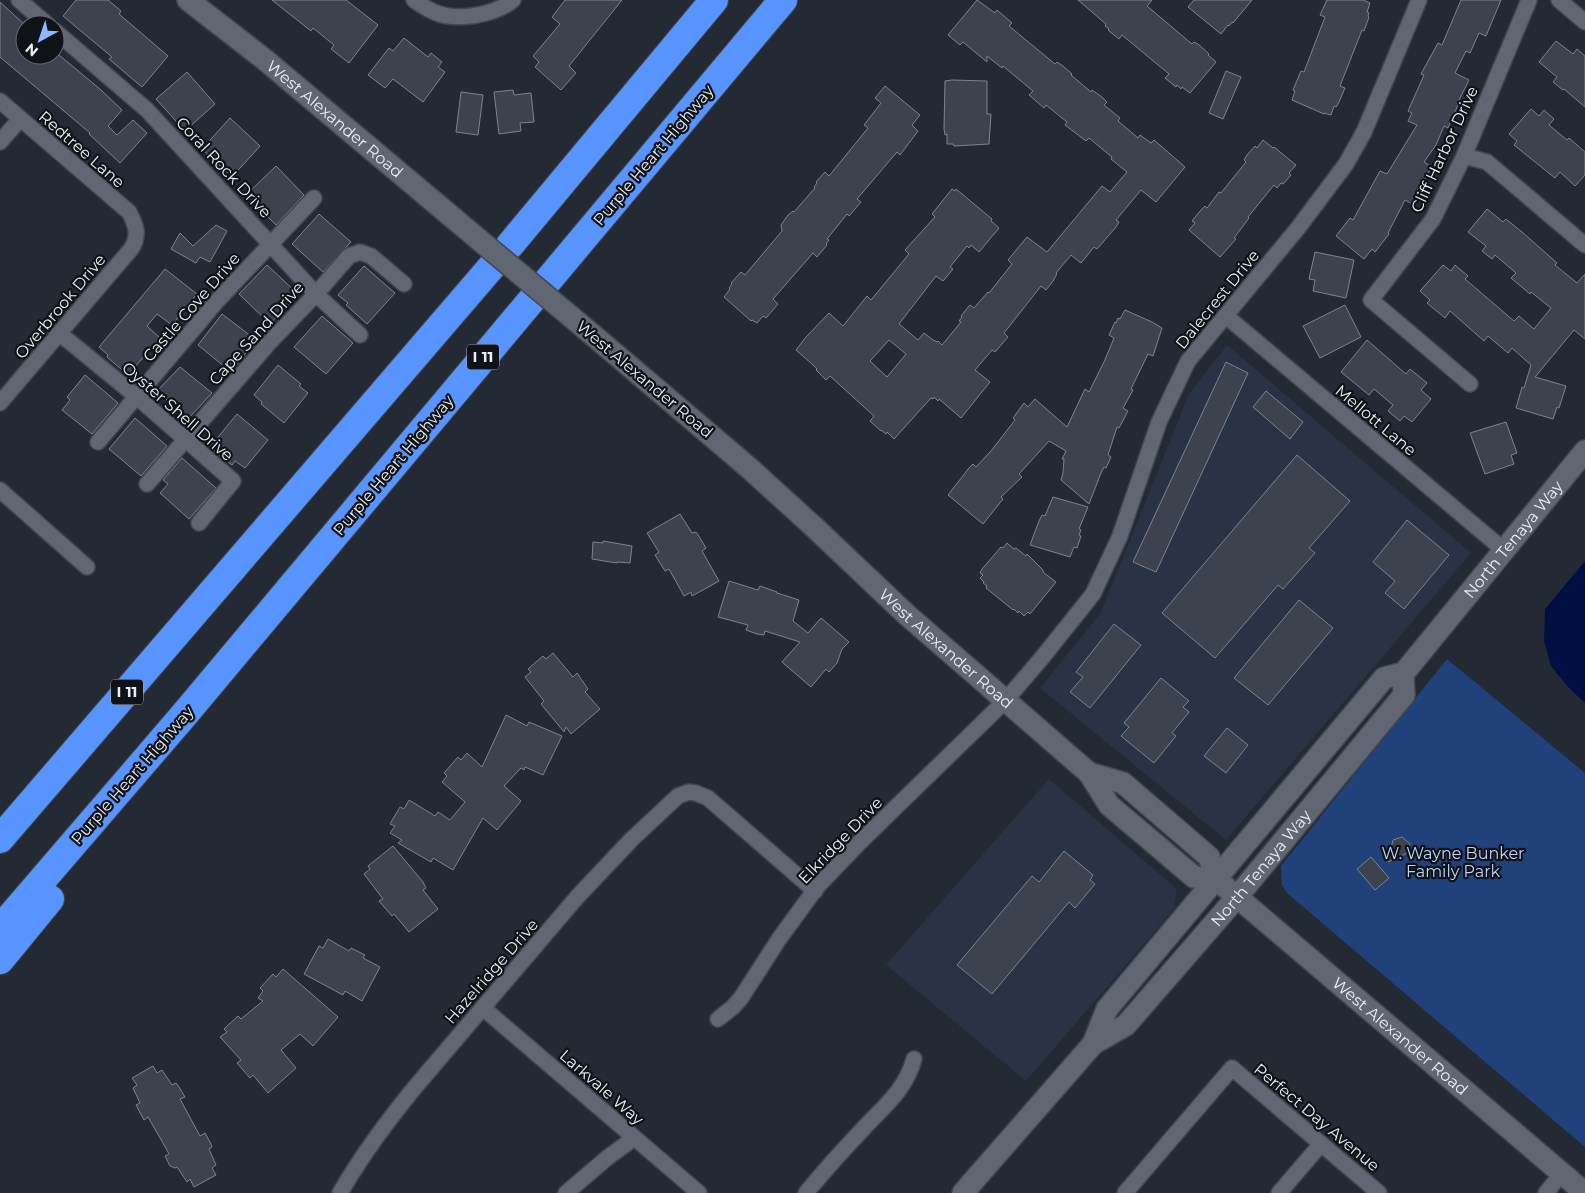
<svg xmlns="http://www.w3.org/2000/svg" width="1585" height="1193" font-family="Montserrat,sans-serif">
  <rect width="100%" height="100%" fill="#242a34"/>
  <g fill="#2a3343">
    <path d="M1227 345 1471 553 1226 840 1040 688 1100 614 1189 394Z"/>
    <path d="M1049 779 1177 889 1174 909 1026 1081 886 965Z"/>
  </g>
  <path fill="#20417a" d="M1447 659 1585 773V1147L1287 893 1282 885 1281 866Z"/>
  <path fill="#000f42" d="M1585 561V703L1568 687 1551 666 1544 641 1545 609Z"/>
  <g fill="#3d434e" stroke="#7c8390" fill-rule="evenodd">
    <path d="M76 0H108L121 11 119 14 168 56 142 87 109 59 112 57 63 16Z"/>
    <path d="M272 0H346L378 25 349 63 331 49 334 45 313 28 311 31Z"/>
    <path d="M565 0H622L569 66 576 73 561 90 535 67 539 62 533 56 560 24 552 17Z"/>
    <path d="M977 0 995 13 997 10 1012 23 1009 26 1055 64 1057 62 1063 66 1072 74 1071 75 1091 92 1092 90 1102 97 1107 102 1104 105 1120 118 1118 121 1138 138 1140 135 1151 143 1154 140 1185 167 1156 202 1141 190 1116 220 1119 222 1116 227 1097 249 1094 247 1081 263 1071 255 1056 273 1057 274 1054 279V280L1046 290 1041 286 1004 333 1008 337 995 352 992 350 975 370 990 382 961 418 939 399 938 401 934 397 933 399 931 398 894 439 887 432 886 434 881 430V431L870 421 874 416 830 376 826 380 816 370 817 369 813 365 796 350 806 337 829 313 843 326 867 296 871 300 909 254 905 250 935 217 932 214 952 189 955 191 956 189 992 219 991 221 999 228 979 252 971 245 969 248 967 246 950 267 953 269 943 281 936 276 899 324 918 340 924 333 933 340 937 342 938 341 942 345 961 322 959 321 962 317 961 316 970 305 974 308 988 292 989 293 1012 264 1008 260 1027 237 1047 252 1102 186 1110 192 1127 172 1111 159 1112 157 1089 138 1086 141 1065 125 1067 122 1046 105 1044 108 1029 95 1033 91 1003 66 1002 68 987 56V62L963 42 960 45 948 35ZM889 340 906 354 887 377 870 361Z"/>
    <path d="M1078 0H1152L1147 6 1192 44 1194 42 1198 44 1209 54 1208 55 1216 62 1190 93 1182 87 1181 89 1177 85 1176 87 1165 78 1169 74 1122 35 1119 39 1108 30 1109 29 1105 26 1106 24Z"/>
    <path d="M1194 0H1252L1233 23 1232 22 1229 26 1228 25 1221 34 1188 7Z"/>
    <path d="M1327 0H1363L1370 3 1367 12 1369 13 1368 16 1369 17 1364 31 1362 30 1340 86 1345 88 1339 102 1336 107 1334 106 1331 115 1324 113V114L1292 100 1295 91 1293 90 1301 71 1304 72 1325 17 1320 15Z"/>
    <path d="M1461 0H1501L1486 36 1479 33 1470 53 1466 51 1455 73 1469 80 1457 104 1458 105 1448 128 1444 126 1436 145 1424 162 1432 167 1417 191 1419 192 1412 204 1405 200 1388 233 1389 234 1375 252 1372 249 1364 259 1336 236 1350 218 1353 220 1380 171 1387 174 1417 125 1408 121 1412 113 1408 111 1424 75 1421 74 1438 43 1442 45Z"/>
    <path d="M0 2 25 25V55H59L101 90 122 110 108 126 117 135 133 120 147 133 120 163 89 134 90 133 0 57Z"/>
    <path d="M404 38 428 57 431 53 442 62 438 67 445 72 423 102 393 79 385 88 368 75 389 48 393 51Z"/>
    <path d="M1556 41 1573 54 1577 49 1585 56V107L1564 89 1563 90 1553 82 1557 77 1539 62Z"/>
    <path d="M1226 71 1241 77 1223 119 1209 113Z"/>
    <path d="M187 72 215 104 185 131 156 99Z"/>
    <path d="M952 80 987 81V114H991L989 144 954 146 953 144H947V134L945 135 944 129 945 81Z"/>
    <path d="M885 86 920 115 912 125 918 131 900 155 897 152 857 199 861 202 849 216 847 214 827 239 829 240 826 244 827 245 817 257 813 253 773 299 778 304 766 318 763 316 757 323 752 320 751 321 724 297 730 289 729 288 732 284 731 283 741 272 745 275 782 231 781 225 788 215 793 211 794 212 815 188 814 187 817 183 816 182 825 172 829 176 868 128 864 125 881 103 875 98Z"/>
    <path d="M513 90 514 95 531 93 534 122 520 123 521 131 499 134 494 92Z"/>
    <path d="M461 92 483 95 478 135 456 132Z"/>
    <path d="M1531 109 1539 116 1544 110 1554 119 1549 125 1567 140 1569 138 1585 152V175L1575 186 1560 172 1555 178 1514 145 1517 141 1509 134Z"/>
    <path d="M230 118 260 146 232 177 202 149Z"/>
    <path d="M1263 140 1273 148 1274 147 1296 165 1289 173 1291 175 1283 184 1281 183 1277 188 1274 185 1248 217 1249 218 1234 238 1236 239 1220 257 1189 230 1195 223 1192 221 1200 211 1205 206 1207 208 1219 192 1221 193 1246 162 1244 160 1247 155 1255 146 1257 148Z"/>
    <path d="M276 166 304 195 276 225 246 195Z"/>
    <path d="M1487 209 1503 222 1506 219 1522 232 1557 263 1555 265 1577 283 1585 274V339L1574 330 1535 377 1566 386 1559 408 1557 407 1553 419 1516 408 1522 387 1524 388 1531 365 1512 348 1508 353 1488 336 1484 341 1450 311 1445 318 1427 303 1430 300 1420 291 1443 265 1451 271 1455 265 1468 276 1465 279 1514 321 1519 316 1534 329 1551 308 1531 292 1530 294 1511 278 1516 273 1495 255 1492 259 1482 251 1486 246 1468 232Z"/>
    <path d="M319 214 351 242 323 272 292 244Z"/>
    <path d="M216 225 227 231 210 262 200 257 196 263 171 249 180 233 193 246Z"/>
    <path d="M1315 252 1354 260 1346 298 1313 291 1315 280 1309 279Z"/>
    <path d="M267 265 298 294 270 324 239 294Z"/>
    <path d="M364 266 395 293 367 324 346 305 348 303 338 295Z"/>
    <path d="M165 269 197 294 172 325 157 314 147 326 160 338 128 375 107 357 108 355 99 347Z"/>
    <path d="M1345 305 1361 337 1320 358 1303 326Z"/>
    <path d="M1125 310 1152 322 1162 328 1153 356 1148 354 1131 389 1133 390 1123 408 1128 411 1119 428 1117 427 1108 455 1111 457 1106 468 1104 467 1101 473 1089 504 1061 480 1063 473 1064 459H1062L1066 451 1049 441 1019 474 1022 477 1001 497 1003 499 983 524 948 495 969 468 973 464 976 467 991 451 1015 420 1013 418 1024 403 1028 407 1035 399 1067 427 1085 389 1089 392 1104 362 1114 338 1109 335 1115 322 1116 323 1118 318 1120 319Z"/>
    <path d="M222 314 256 340 231 372 198 345Z"/>
    <path d="M322 316 353 343 326 374 294 347Z"/>
    <path d="M1367 340 1406 374 1410 369 1427 383 1421 390 1431 399 1412 422 1404 416 1400 421 1388 411 1393 405 1374 389 1369 395 1341 372Z"/>
    <path d="M1226 362 1248 373 1156 572 1133 562Z"/>
    <path d="M278 365 301 384 299 386 308 393 284 423 261 404 262 402 254 395Z"/>
    <path d="M180 367 212 393 188 419 157 391Z"/>
    <path d="M85 375 118 403 92 434 62 410 70 400 67 397Z"/>
    <path d="M1266 391 1303 422 1290 439 1253 407Z"/>
    <path d="M237 414 268 440 245 468 235 461 232 465 210 447Z"/>
    <path d="M135 418 167 446 141 476 109 449Z"/>
    <path d="M1506 422 1517 453 1511 455 1514 464 1485 474 1470 433Z"/>
    <path d="M1297 455 1350 501 1309 548 1315 553 1283 589 1278 585 1215 658 1162 613Z"/>
    <path d="M182 458 216 488 189 519 160 493 168 484 163 480Z"/>
    <path d="M1053 497 1088 507 1079 529 1081 530 1079 535 1081 536 1077 548 1074 547 1070 557 1030 545 1039 521 1042 515 1045 516Z"/>
    <path d="M680 514 692 533 696 532 700 538 706 548 702 551 719 581 692 596 691 592 684 596 669 569 665 571 655 555 659 552 647 533Z"/>
    <path d="M1407 520 1449 555 1404 609 1385 593 1395 581 1373 562Z"/>
    <path d="M603 541 632 546 630 563 617 562V563L592 559 593 542 603 543Z"/>
    <path d="M1007 543 1014 549 1016 548 1026 556 1027 554 1043 570V572L1056 582 1030 614 1028 612 1024 616 1019 611 1018 613 1014 609 1013 610 986 588 987 586 983 583 984 582 980 578 983 575 980 573 982 569 1001 547 1003 548Z"/>
    <path d="M729 581 758 590 760 586 777 592V593L799 600 793 621 808 633 821 618 849 642 842 649 837 663 829 672 826 669 811 687 782 662 800 642 765 631 764 635 757 634 746 630 748 625 718 617Z"/>
    <path d="M1299 600 1333 628 1268 705 1234 678Z"/>
    <path d="M1114 624 1141 645 1090 708 1070 692 1083 677 1076 672Z"/>
    <path d="M553 653 573 677 577 673 588 689 585 692 600 709 571 734 566 727 564 732 541 704 544 701 525 677 531 672 528 669 543 656 546 659Z"/>
    <path d="M1161 678 1189 701 1183 707 1189 712 1172 733 1176 736 1154 763 1121 736 1129 727 1124 723Z"/>
    <path d="M506 715 527 726 529 722 562 736 543 775 525 767 524 770 521 768 504 786 521 801 497 830 483 818 453 870 433 858 431 862 398 843 402 840 390 833 395 826 390 824 400 807 404 809 409 800 435 816 438 812 450 820 465 802 442 782 447 776 444 773 458 757 461 760 467 753 482 767Z"/>
    <path d="M1227 728 1248 745 1226 773 1204 756Z"/>
    <path d="M1402 837 1410 844 1407 853 1388 862 1393 840Z"/>
    <path d="M393 846 423 882 426 888 423 890 438 909 409 932 394 914 392 916 379 901 383 899 364 874 370 869 368 866Z"/>
    <path d="M1064 851 1093 875 1090 880 1095 884 1075 908 1069 902 992 994 957 965 1032 876 1039 882Z"/>
    <path d="M1371 857 1389 878 1375 890 1357 869Z"/>
    <path d="M328 939 349 951 351 948 365 955 363 958 380 967 362 1001 345 991 343 995 304 974 319 946 323 948Z"/>
    <path d="M283 969 338 1017 313 1046 300 1034 281 1050 296 1068 268 1093 253 1075 250 1078 237 1063 241 1060 220 1037 227 1032 224 1029 238 1016 241 1019 263 1001 258 998 263 991 260 988 273 974 276 977Z"/>
    <path d="M153 1066 157 1073 162 1070 172 1085 176 1083 179 1087 185 1097 180 1099 200 1136 205 1133 211 1144 212 1147 209 1149 216 1165 212 1168 216 1175 194 1187 190 1179 187 1182 177 1167 175 1168 170 1166 165 1156 169 1154 163 1143 148 1117 144 1120 136 1105 140 1103 133 1088 137 1085 132 1078Z"/>
  </g>
  <g fill="none" stroke-linecap="round" stroke-linejoin="round">
    <defs>
      <g id="street">
        <path d="M19 0 48 25"/>
        <path d="M414 0C420 4 427 9 434 12 457 22 495 15 513 0"/>
        <path d="M1559 0 1585 22"/>
        <path d="M55 31 147 110 316 294 360 335"/>
        <path d="M0 101 129 212C136 225 140 236 131 249L0 403"/>
        <path d="M0 142 20 119"/>
        <path d="M1464 156 1487 162 1585 245"/>
        <path d="M1226 316 1505 551"/>
        <path d="M59 333 136 396 233 481 199 523"/>
        <path d="M1470 384 1371 300 1433 219 1464 156 1529 0"/>
        <path d="M98 442 218 300 314 198"/>
        <path d="M147 484 268 344 316 294 349 256 360 252 371 256 404 284"/>
        <path d="M0 490 87 567"/>
        <path d="M483 1008 699 1193"/>
        <path d="M718 1019 733 1007 741 998 779 939 817 887 859 843 1005 701 1041 659 1093 594 1120 536 1159 422 1188 361 1298 228 1346 164 1364 132 1419 0"/>
        <path d="M340 1193C362 1155 388 1120 416 1086L578 896 632 839 678 796 689 792 696 793 708 798 815 891"/>
        <path d="M566 1193 607 1158 634 1138"/>
        <path d="M806 1193C824 1171 843 1150 863 1129 884 1106 905 1091 914 1059"/>
        <path d="M1125 1193 1232 1068 1379 1193"/>
        <path d="M1279 1193 1321 1144"/>
        <path d="M1546 1193 1562 1173"/>
      </g>
      <g id="secondary">
        <path id="s1" d="M188 0 264 59 452 217"/>
        <path id="s2" d="M594 336 748 467 814 527 907 615 1089 773 1109 805 1194 877 1216 879"/>
        <path id="s3" d="M1089 773 1123 783 1209 857 1216 879 1585 1193"/>
        <path id="s4" d="M1093 1044 1126 1025 1237 897 1404 695 1403 673"/>
        <path id="s5" d="M963 1193 1093 1044 1107 1009 1384 678 1403 673 1408 668 1585 451"/>
      </g>
      <g id="highway">
        <path d="M510 245 714 0"/>
        <path d="M0 839 493 265"/>
        <path d="M0 929 184 715 783 0"/>
        <path d="M0 960 50 899"/>
      </g>
    </defs>
    <use href="#street" stroke="#42474f" stroke-width="18"/>
    <use href="#secondary" stroke="#42474f" stroke-width="24"/>
    <use href="#highway" stroke="#42474f" stroke-width="30"/>
    <use href="#street" stroke="#606773" stroke-width="15"/>
    <use href="#secondary" stroke="#606773" stroke-width="21"/>
    <use href="#highway" stroke="#5894fd" stroke-width="28"/>
    <defs>
      <path id="secondary-bridge" d="M452 217 594 336"/>
    </defs>
    <use href="#secondary-bridge" stroke="#42474f" stroke-width="24" stroke-linecap="butt"/>
    <use href="#secondary-bridge" stroke="#606773" stroke-width="21"/>
  </g>
  <g text-anchor="middle" stroke-width="4.5" stroke-linejoin="round" paint-order="stroke">
    <g fill="#0f1217" stroke="#a8acb2" stroke-width="1">
      <rect x="467" y="344.5" width="32" height="25" rx="4"/>
      <rect x="111" y="679.5" width="32" height="25" rx="4"/>
    </g>
    <g font-size="15" font-weight="bold" fill="#e9eef5">
      <text x="483" y="362">I 11</text>
      <text x="127" y="697">I 11</text>
    </g>
    <g font-size="16" fill="#e9eef5" stroke="#0f1217">
      <text dy="6" stroke="none"><textPath href="#s1" startOffset="189">West Alexander Road</textPath></text>
      <text transform="translate(82 149) rotate(41)" y="6">Redtree Lane</text>
      <text transform="translate(1444 149) rotate(-65)" y="6">Cliff Harbor Drive</text>
      <text transform="translate(653 155) rotate(-50)" y="6">Purple Heart Highway</text>
      <text transform="translate(224 167) rotate(47)" y="6">Coral Rock Drive</text>
      <text transform="translate(1217 299) rotate(-51)" y="6">Dalecrest Drive</text>
      <text transform="translate(60 306) rotate(-50)" y="6">Overbrook Drive</text>
      <text transform="translate(191 307) rotate(-49)" y="6">Castle Cove Drive</text>
      <text transform="translate(256 333) rotate(-48)" y="6">Cape Sand Drive</text>
      <text transform="translate(645 379) rotate(40)" y="6">West Alexander Road</text>
      <text transform="translate(178 411) rotate(41)" y="6">Oyster Shell Drive</text>
      <text transform="translate(1376 420) rotate(40)" y="6">Mellott Lane</text>
      <text transform="translate(393 465) rotate(-50)" y="6">Purple Heart Highway</text>
      <text dy="6" stroke="none"><textPath href="#s5" startOffset="860">North Tenaya Way</textPath></text>
      <text dy="6" stroke="none"><textPath href="#s2" startOffset="471">West Alexander Road</textPath></text>
      <text transform="translate(132 775) rotate(-49)" y="6">Purple Heart Highway</text>
      <text transform="translate(840 840) rotate(-46)" y="6">Elkridge Drive</text>
      <text dy="6" stroke="none"><textPath href="#s4" startOffset="245">North Tenaya Way</textPath></text>
      <text transform="translate(491 971) rotate(-49)" y="6">Hazelridge Drive</text>
      <text dy="6" stroke="none"><textPath href="#s3" startOffset="414">West Alexander Road</textPath></text>
      <text transform="translate(602 1087) rotate(41)" y="6">Larkvale Way</text>
      <text transform="translate(1317 1117) rotate(40)" y="6">Perfect Day Avenue</text>
    </g>
    <g font-size="16" fill="#bcd5fd" stroke="#0f1217">
      <text x="1453" y="859">W. Wayne Bunker<tspan x="1453" dy="18">Family Park</tspan></text>
    </g>
  </g>
  <g transform="translate(40 40) rotate(220)"><circle r="24" fill="#0f1217" stroke="#666a70"/>
  <path d="M0-4L9 19L0 12L-9 19Z" fill="#90b8fd"/>
  <text y="-8" font-size="14" font-weight="bold" text-anchor="middle" fill="#e9eef5">N</text>
  </g>
</svg>
